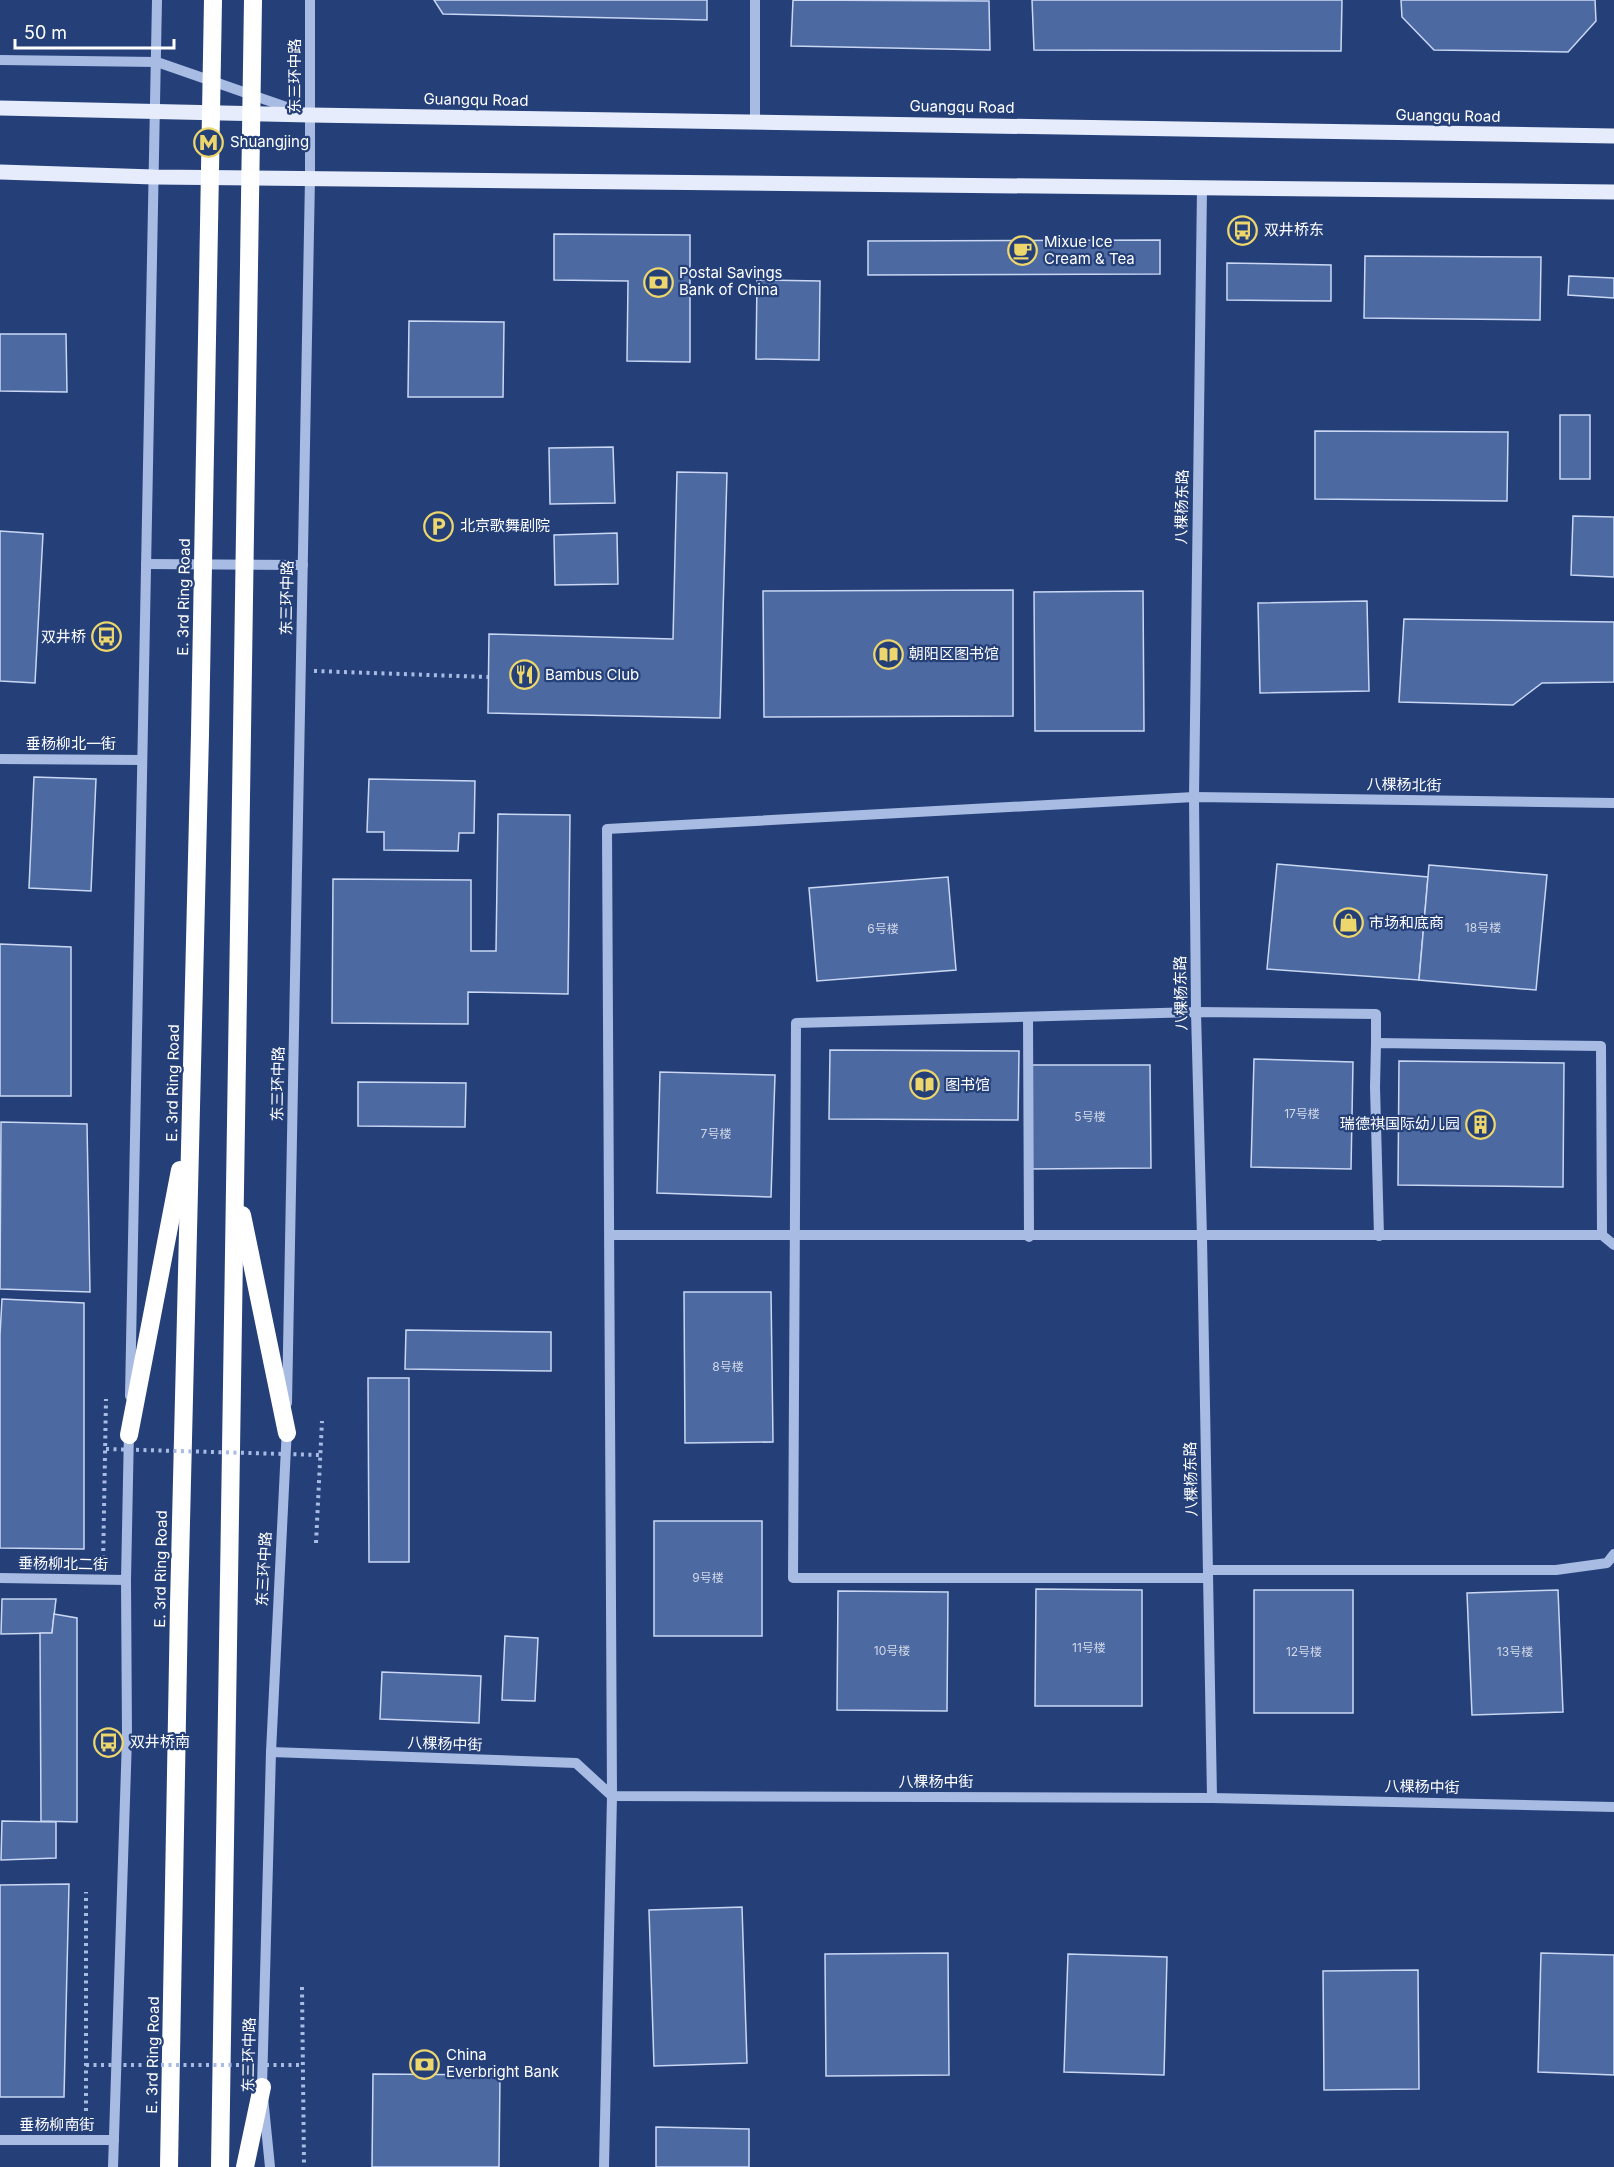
<svg xmlns="http://www.w3.org/2000/svg" width="1614" height="2167" font-family="Inter,'Noto Sans SC',sans-serif">
  <rect width="100%" height="100%" fill="#254079"/>
  <g fill="#4d69a2" stroke="#c9d7f3" stroke-width="1.5">
    <path d="M434 0H707V20L443 14Z"/>
    <path d="M793 0 989 1 990 50 791 46Z"/>
    <path d="M1032 0H1342L1341 51 1034 50Z"/>
    <path d="M1401 0H1595L1596 21 1568 52 1434 50 1402 17Z"/>
    <path d="M554 234 690 235V362L627 361 628 281 554 280Z"/>
    <path d="M1160 240V274L868 275V241Z"/>
    <path d="M1365 256 1541 257 1540 320 1364 318Z"/>
    <path d="M1227 263 1331 265V301L1227 300Z"/>
    <path d="M1569 276 1614 278V298L1568 295Z"/>
    <path d="M757 280 820 281 819 360 756 359Z"/>
    <path d="M409 321 504 322 503 397H408Z"/>
    <path d="M0 334H66L67 392 0 391Z"/>
    <rect x="1560" y="415" width="30" height="64"/>
    <path d="M1315 431 1508 432 1507 501 1315 499Z"/>
    <path d="M613 447 615 503 550 504 549 448Z"/>
    <path d="M677 472 727 473 720 718 488 713 489 634 673 639Z"/>
    <path d="M1573 516 1614 517V577L1571 575Z"/>
    <path d="M0 531 43 534 35 683 0 681Z"/>
    <path d="M617 533 618 584 555 585 554 535Z"/>
    <path d="M1013 590V716L764 717 763 591Z"/>
    <path d="M1143 591 1144 731H1035L1034 592Z"/>
    <path d="M1367 601 1369 691 1260 693 1258 603Z"/>
    <path d="M1404 619 1614 622V682L1542 683 1513 705 1399 702Z"/>
    <path d="M34 777 96 779 91 891 29 888Z"/>
    <path d="M369 779 475 781 474 833H459L458 851 384 850V832H367Z"/>
    <path d="M498 814 570 815 568 994 468 992V1024L332 1023 333 879 471 880V951H496Z"/>
    <path d="M1277 864 1428 877 1419 980 1267 969Z"/>
    <path d="M1429 865 1547 875 1536 990 1419 980Z"/>
    <path d="M948 877 956 970 817 981 809 888Z"/>
    <path d="M0 944 71 947V1096H0Z"/>
    <path d="M830 1050 1019 1051 1018 1120 829 1119Z"/>
    <path d="M1254 1059 1353 1062 1351 1169 1251 1167Z"/>
    <path d="M1399 1061 1564 1063 1563 1187 1398 1185Z"/>
    <path d="M1029 1065H1150L1151 1168 1029 1169Z"/>
    <path d="M660 1072 775 1075 771 1197 657 1193Z"/>
    <path d="M358 1082 466 1083 465 1127 358 1126Z"/>
    <path d="M1 1122 87 1124 90 1292 0 1289Z"/>
    <path d="M684 1292H771L773 1442 685 1443Z"/>
    <path d="M2 1299 84 1303V1549L0 1548V1335Z"/>
    <path d="M406 1330 551 1332V1371L405 1369Z"/>
    <path d="M368 1378H409V1562H369Z"/>
    <rect x="654" y="1521" width="108" height="115"/>
    <path d="M1036 1589 1142 1590V1706H1035Z"/>
    <rect x="1254" y="1590" width="99" height="123"/>
    <path d="M1558 1590 1563 1712 1472 1715 1467 1593Z"/>
    <path d="M838 1591 948 1592 947 1711 837 1710Z"/>
    <path d="M2 1599H56L52 1633 1 1634Z"/>
    <path d="M54 1614 77 1618V1822L41 1821 40 1633H52Z"/>
    <path d="M505 1636 538 1638 535 1701 502 1700Z"/>
    <path d="M382 1672 481 1676 479 1723 380 1719Z"/>
    <path d="M2 1821 56 1822V1858L1 1860Z"/>
    <path d="M69 1884 64 2097H0V1885Z"/>
    <path d="M742 1907 747 2063 654 2066 649 1910Z"/>
    <path d="M948 1953 949 2075 826 2076 825 1954Z"/>
    <path d="M1541 1953 1614 1955V2075L1538 2072Z"/>
    <path d="M1068 1954 1167 1957 1164 2075 1064 2072Z"/>
    <path d="M1418 1970 1419 2089 1324 2090 1323 1971Z"/>
    <path d="M373 2074 500 2075 499 2167H372Z"/>
    <path d="M656 2127 749 2129V2167H656Z"/>
  </g>
  <g fill="none" stroke-linecap="round" stroke-linejoin="round">
    <g stroke="#a7bbe3" stroke-width="4" stroke-dasharray="3 4.5" stroke-linecap="butt">
      <path d="M314 671 488 677"/>
      <path d="M316 1543 322 1421"/>
      <path d="M103 1566 106 1399"/>
      <path d="M302 1987 304 2166"/>
      <path d="M83 2123H86V1892"/>
    </g>
    <g stroke="#a7bbe3" stroke-width="10">
      <path d="M755 0V122"/>
      <path d="M0 60 157 62 298 111"/>
      <path d="M1202 188 1194 797 1196 1012 1202 1237 1212 1798"/>
      <path d="M146 564 303 565"/>
      <path d="M0 759 142 760"/>
      <path d="M1028 1017 1029 1237"/>
      <path d="M610 1235C940 1236 1271 1237 1602 1235L1601 1046 1376 1043 1375 1087 1379 1236"/>
      <path d="M1602 1235 1614 1245"/>
      <path d="M130 1396 157 0"/>
      <path d="M287 1403 310 178V0"/>
      <path d="M1208 1570H1556L1607 1563 1614 1554"/>
      <path d="M0 1578 126 1580"/>
      <path d="M1208 1578H793L796 1023 1196 1012 1376 1014V1043"/>
      <path d="M271 1752 576 1763 612 1796 1212 1798 1614 1807"/>
      <path d="M0 2140H114"/>
      <path d="M113 2167 127 1738 126 1580 129 1430"/>
      <path d="M270 2167 262 2087 271 1752 287 1427"/>
      <path d="M604 2167 612 1796 607 829 1194 797 1614 803"/>
    </g>
    <g stroke="#e6ecfc" stroke-width="15">
      <path d="M0 108 310 115 1614 136"/>
      <path d="M0 172 154 177 1614 192"/>
    </g>
    <g stroke="#fff" stroke-width="18">
      <path d="M242 1215 287 1433"/>
      <path d="M129 1435 180 1170"/>
      <path d="M169 2167 179 1605 200 734"/>
      <path d="M220 2167 242 732"/>
      <path d="M245 2167 262 2087"/>
    </g>
    <g stroke="#a7bbe3" stroke-width="4" stroke-dasharray="3 4.5" stroke-linecap="butt">
      <path d="M106 1449 320 1455"/>
      <path d="M86 2065H303"/>
    </g>
    <g stroke="#fff" stroke-width="18">
      <path d="M242 732 253 0"/>
      <path d="M200 734 213 0"/>
    </g>
  </g>
  <defs>
    <symbol id="metro-ring" viewBox="-11 -11 22 22"><circle r="9.5" fill="#254079" stroke="#edd66b" stroke-width="1.5"/><path d="M-5.5 5V-5H-3L0 0L3-5H5.5V5H3V-.5L0 4L-3-.5V5Z" fill="#edd66b"/></symbol>
    <symbol id="bus-ring" viewBox="-11 -11 22 22"><circle r="9.5" fill="#254079" stroke="#edd66b" stroke-width="1.5"/><path d="M-5-6H5V4H4V6H2V4H-2V6H-4V4H-5ZM-3.5-4V0h7V-4ZM-3.5 1.2v1.5H-2V1.2ZM2 1.2v1.5H3.5V1.2Z" fill="#edd66b"/></symbol>
    <symbol id="cafe-ring" viewBox="-11 -11 22 22"><circle r="9.5" fill="#254079" stroke="#edd66b" stroke-width="1.5"/><path d="M-5.5-4.5H6V0H3Q3 3.5 0 3.5H-2.5Q-5.5 3.5-5.5 0ZM3-3.2v2h1.7v-2ZM-6 4.5H4V6H-6Z" fill="#edd66b"/></symbol>
    <symbol id="bank-ring" viewBox="-11 -11 22 22"><circle r="9.5" fill="#254079" stroke="#edd66b" stroke-width="1.5"/><path d="M-6-4H6V4H-6ZM0-2.3a2.3 2.3 0 1 0 0 4.6a2.3 2.3 0 1 0 0-4.6Z" fill="#edd66b"/></symbol>
    <symbol id="parking-ring" viewBox="-11 -11 22 22"><circle r="9.5" fill="#254079" stroke="#edd66b" stroke-width="1.5"/><path d="M-3.5-5.5H1a3.5 3.5 0 0 1 0 7H-1V5.5H-3.5ZM-1-3.4V-.6H.8a1.4 1.4 0 0 0 0-2.8Z" fill="#edd66b"/></symbol>
    <symbol id="library-ring" viewBox="-11 -11 22 22"><circle r="9.5" fill="#254079" stroke="#edd66b" stroke-width="1.5"/><path d="M-6-4Q-3-5.5-.7-3.5V5Q-3 3-6 4ZM6-4Q3-5.5 .7-3.5V5Q3 3 6 4Z" fill="#edd66b"/></symbol>
    <symbol id="restaurant-ring" viewBox="-11 -11 22 22"><circle r="9.5" fill="#254079" stroke="#edd66b" stroke-width="1.5"/><path d="M-5-6h1v4h1v-4h1v4h1v-4h1v5L-1.5 .5V6h-2V.5L-5-1ZM5-6V6H3V1.5H1.5Q1.5-4 5-6Z" fill="#edd66b"/></symbol>
    <symbol id="shop-ring" viewBox="-11 -11 22 22"><circle r="9.5" fill="#254079" stroke="#edd66b" stroke-width="1.5"/><path d="M-5-2.5h2.3a2.7 3.5 0 0 1 5.4 0H5L5.5 6h-11ZM-1.5-2.5h3a1.5 2.3 0 0 0-3 0Z" fill="#edd66b"/></symbol>
    <symbol id="building-ring" viewBox="-11 -11 22 22"><circle r="9.5" fill="#254079" stroke="#edd66b" stroke-width="1.5"/><path d="M-4-6H4V6H1V3H-1V6H-4ZM-2.5-4.3h1.7v1.8h-1.7ZM.8-4.3h1.7v1.8H.8ZM-2.5-1h1.7V.8h-1.7ZM.8-1h1.7V.8H.8Z" fill="#edd66b"/></symbol>
  </defs>
  <g fill-rule="evenodd">
    <use href="#metro-ring" x="192" y="126" width="33" height="33"/>
    <use href="#bus-ring" x="1226" y="214" width="33" height="33"/>
    <use href="#cafe-ring" x="1006" y="234" width="33" height="33"/>
    <use href="#bank-ring" x="642" y="266" width="33" height="33"/>
    <use href="#parking-ring" x="422" y="510" width="33" height="33"/>
    <use href="#bus-ring" x="90" y="620" width="33" height="33"/>
    <use href="#library-ring" x="872" y="638" width="33" height="33"/>
    <use href="#restaurant-ring" x="508" y="658" width="33" height="33"/>
    <use href="#shop-ring" x="1332" y="906" width="33" height="33"/>
    <use href="#library-ring" x="908" y="1068" width="33" height="33"/>
    <use href="#building-ring" x="1464" y="1108" width="33" height="33"/>
    <use href="#bus-ring" x="92" y="1726" width="33" height="33"/>
    <use href="#bank-ring" x="408" y="2048" width="33" height="33"/>
  </g>
  <g text-anchor="middle" stroke-width="4.5" stroke-linejoin="round" paint-order="stroke">
    <g font-size="12" fill="#d2dae8">
      <text x="1483" y="932">18号楼</text>
      <text x="883" y="933">6号楼</text>
      <text x="1302" y="1118">17号楼</text>
      <text x="1090" y="1121">5号楼</text>
      <text x="716" y="1138">7号楼</text>
      <text x="728" y="1371">8号楼</text>
      <text x="708" y="1582">9号楼</text>
      <text x="1089" y="1652">11号楼</text>
      <text x="892" y="1655">10号楼</text>
      <text x="1304" y="1656">12号楼</text>
      <text x="1515" y="1656">13号楼</text>
    </g>
    <g font-size="15" fill="#fff" stroke="#254079">
      <text transform="translate(295 76) rotate(-90)" y="5">东三环中路</text>
      <text transform="translate(476 100) rotate(1)" y="5">Guangqu Road</text>
      <text transform="translate(962 107) rotate(1)" y="5">Guangqu Road</text>
      <text transform="translate(1448 116) rotate(1)" y="5">Guangqu Road</text>
      <text transform="translate(1182 507) rotate(-89)" y="5">八棵杨东路</text>
      <text transform="translate(184 597) rotate(-89)" y="5">E. 3rd Ring Road</text>
      <text transform="translate(287 598) rotate(-89)" y="5">东三环中路</text>
      <text x="71" y="749">垂杨柳北一街</text>
      <text transform="translate(1404 785) rotate(1)" y="5">八棵杨北街</text>
      <text transform="translate(1181 993) rotate(-91)" y="5">八棵杨东路</text>
      <text transform="translate(173 1083) rotate(-89)" y="5">E. 3rd Ring Road</text>
      <text transform="translate(278 1084) rotate(-89)" y="5">东三环中路</text>
      <text transform="translate(1191 1479) rotate(-91)" y="5">八棵杨东路</text>
      <text transform="translate(63 1564) rotate(1)" y="5">垂杨柳北二街</text>
      <text transform="translate(161 1569) rotate(-89)" y="5">E. 3rd Ring Road</text>
      <text transform="translate(264 1569) rotate(-87)" y="5">东三环中路</text>
      <text transform="translate(445 1744) rotate(2)" y="5">八棵杨中街</text>
      <text x="936" y="1787">八棵杨中街</text>
      <text transform="translate(1422 1787) rotate(1)" y="5">八棵杨中街</text>
      <text transform="translate(153 2055) rotate(-89)" y="5">E. 3rd Ring Road</text>
      <text transform="translate(249 2055) rotate(-89)" y="5">东三环中路</text>
      <text x="57" y="2130">垂杨柳南街</text>
    </g>
    <g font-size="15" fill="#fff" stroke="#254079" text-anchor="start">
      <text x="230" y="147">Shuangjing</text>
      <text x="1264" y="235">双井桥东</text>
      <text x="1044" y="247">Mixue Ice<tspan x="1044" dy="17">Cream &amp; Tea</tspan></text>
      <text x="679" y="278">Postal Savings<tspan x="679" dy="17">Bank of China</tspan></text>
      <text x="460" y="531">北京歌舞剧院</text>
      <text x="86" y="642" text-anchor="end">双井桥</text>
      <text x="909" y="659">朝阳区图书馆</text>
      <text x="545" y="680">Bambus Club</text>
      <text x="1369" y="928">市场和底商</text>
      <text x="945" y="1090">图书馆</text>
      <text x="1460" y="1129" text-anchor="end">瑞德祺国际幼儿园</text>
      <text x="130" y="1747">双井桥南</text>
      <text x="446" y="2060">China<tspan x="446" dy="17">Everbright Bank</tspan></text>
    </g>
  </g>
  <path d="M15 39v9h159v-9" fill="none" stroke="#ffffff" stroke-width="3"/>
  <text x="24" y="39" font-size="18" fill="#ffffff" stroke="#254079" stroke-width="4.5" paint-order="stroke">50 m</text>
</svg>
